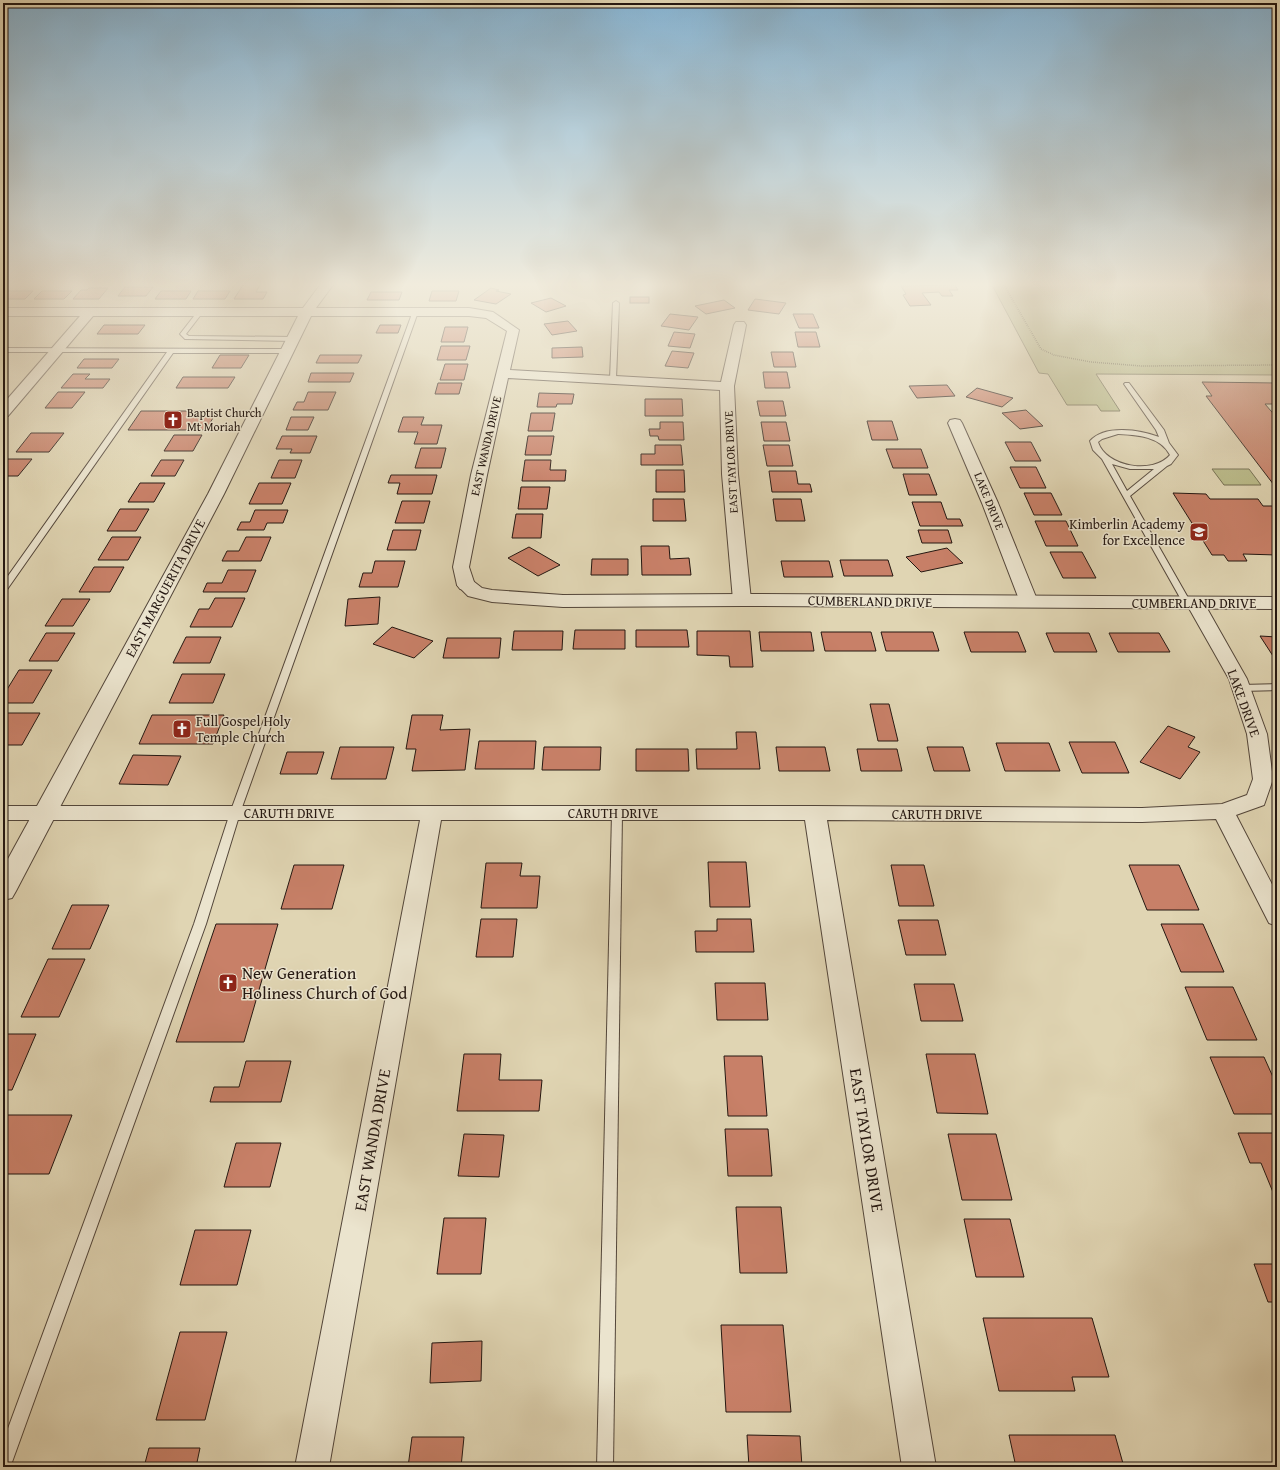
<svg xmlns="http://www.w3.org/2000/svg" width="1280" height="1470" font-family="'Gentium Book Plus',serif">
  <rect width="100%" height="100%" fill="#e0d5b3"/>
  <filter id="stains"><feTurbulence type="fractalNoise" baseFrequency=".005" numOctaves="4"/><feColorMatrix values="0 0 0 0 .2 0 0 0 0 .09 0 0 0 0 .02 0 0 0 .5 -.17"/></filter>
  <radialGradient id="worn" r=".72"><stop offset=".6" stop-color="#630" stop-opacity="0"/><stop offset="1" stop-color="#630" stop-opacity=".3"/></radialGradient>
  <g fill="#b9bb88" stroke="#6e694c">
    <path d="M992 285H1277V375L1096 374 1120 411H1101L1097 405H1067L1048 374 1039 373Z"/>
    <path d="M1212 469H1249L1261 485H1224Z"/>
  </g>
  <g fill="#c88068" stroke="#241711">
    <path d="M243 285H260L256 292H267L263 299H234Z"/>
    <path d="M955 285 958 290H949L953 296H942L939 292 922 293 931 305 910 306 903 295 906 294 901 286Z"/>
    <path d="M125 287H153L146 296H118Z"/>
    <path d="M89 288H108L99 299H73L81 290H87Z"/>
    <path d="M491 288 499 290 496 291 511 294 496 304 474 300Z"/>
    <path d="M3 291H33L25 299H3Z"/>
    <path d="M42 291H72L64 299H34Z"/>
    <path d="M161 291H191L186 299H155Z"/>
    <path d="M198 291H230L225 299H193Z"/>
    <path d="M432 291H459L456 301H429Z"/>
    <path d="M371 292H402L399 300H367Z"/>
    <rect x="630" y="297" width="19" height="6"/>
    <path d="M551 298 566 306 546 312 531 303Z"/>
    <path d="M755 299 786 303 779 314 748 310Z"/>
    <path d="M724 300 735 308 706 314 695 306Z"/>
    <path d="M670 314 698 317 689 330 661 326Z"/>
    <path d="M793 314H813L819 328H799Z"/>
    <path d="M568 321 577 331 552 335 544 324Z"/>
    <path d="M104 325H145L138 334H97Z"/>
    <path d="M380 325H401L398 333H376Z"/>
    <path d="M445 327H468L464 342H441Z"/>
    <path d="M674 332 695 334 690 348 668 346Z"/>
    <path d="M795 332H816L820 347H798Z"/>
    <path d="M441 346H470L466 360H437Z"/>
    <path d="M582 347 583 357 552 358V348Z"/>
    <path d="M672 351 694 353 688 368 665 366Z"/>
    <path d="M771 352H793L796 367H774Z"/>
    <path d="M220 355H249L241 368H212Z"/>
    <path d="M320 355H362L358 363H316Z"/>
    <path d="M84 359H119L112 368H77Z"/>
    <path d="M445 364H468L464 380H440Z"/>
    <path d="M763 372H787L790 388H765Z"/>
    <path d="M311 373H354L350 382H308Z"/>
    <path d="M73 374H90L85 379H110L103 388H61Z"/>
    <path d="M183 377H235L228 388H176Z"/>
    <path d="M1202 382 1277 383V404H1265L1277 418V489L1206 396H1212Z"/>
    <path d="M438 383H462L459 394H435Z"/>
    <path d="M947 385 955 396 917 398 909 386Z"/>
    <path d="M977 388 1013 398 1002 407 966 397Z"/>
    <path d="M58 392H85L72 408H45Z"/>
    <path d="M308 392H336L328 410H293L297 402H304Z"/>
    <path d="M539 393 574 394 572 404H557L556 407H537Z"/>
    <path d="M645 399H682L683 416H645Z"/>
    <path d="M757 401H783L786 416H760Z"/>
    <path d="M1026 410 1043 426 1020 429 1002 413Z"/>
    <path d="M141 411H217L206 430H128Z"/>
    <path d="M531 413H555L552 431H528Z"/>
    <path d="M291 417H314L308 430H286Z"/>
    <path d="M403 417H424L421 425H442L437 444H414L418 432H398Z"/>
    <path d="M867 421H892L898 440H872Z"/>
    <path d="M660 422H683L684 440H659L658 436H650L649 429H660Z"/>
    <path d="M761 422H786L790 441H764Z"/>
    <path d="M31 433H64L49 452H16Z"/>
    <path d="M174 435H202L193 451H164Z"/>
    <path d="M282 436H317L310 453H290L292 449H276Z"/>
    <path d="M528 436H554L551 455H525Z"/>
    <path d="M1005 442H1031L1041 461H1015Z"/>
    <path d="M655 445H681L683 465H641V454H655Z"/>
    <path d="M763 445H789L793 466H767Z"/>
    <path d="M421 448H446L441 468H415Z"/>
    <path d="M886 449H921L928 468H893Z"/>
    <path d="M3 459H32L18 476H3Z"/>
    <path d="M161 460H184L175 476H151Z"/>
    <path d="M279 460H302L295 478H271Z"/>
    <path d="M525 460H551L550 470H566L565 481H522Z"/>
    <path d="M1010 467H1036L1046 488H1020Z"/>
    <path d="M656 470H684L685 492H656Z"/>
    <path d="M769 471H796L798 484H810L812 492H772Z"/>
    <path d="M903 474H929L937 495H909Z"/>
    <path d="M391 475H437L432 494H397L400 483H388Z"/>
    <path d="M140 483H165L154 502H128Z"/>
    <path d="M259 483H291L282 504H249Z"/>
    <path d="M521 487H550L547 509H518Z"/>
    <path d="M1024 493H1051L1062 515H1034Z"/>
    <path d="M1173 493 1206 494 1210 499H1258L1263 506H1277V555L1243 554 1247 561H1228L1224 555H1212Z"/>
    <path d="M653 499H684L686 521H653Z"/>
    <path d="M773 499H801L805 521H776Z"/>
    <path d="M402 501H430L424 523H395Z"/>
    <path d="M912 502H941L947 519H960L963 526H920Z"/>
    <path d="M120 509H149L136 531H107Z"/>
    <path d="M255 510H288L283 523H267L264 530H237L241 522H250Z"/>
    <path d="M516 514H543L541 538H512Z"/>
    <path d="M1035 521H1066L1078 546H1046Z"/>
    <path d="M393 530H421L416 550H387Z"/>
    <path d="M918 530H948L952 543H922Z"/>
    <path d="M112 537H141L128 560H98Z"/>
    <path d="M246 537H271L261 561H222L227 551H239Z"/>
    <path d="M641 546H669L670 559 689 558 691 575H642Z"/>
    <path d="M529 547 560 565 538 576 508 558Z"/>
    <path d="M947 548 963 563 921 572 906 557Z"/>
    <path d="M1050 552H1082L1096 578H1063Z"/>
    <path d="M592 559H628V575H591Z"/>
    <path d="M840 560H888L893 576H844Z"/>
    <path d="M375 561H405L398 587H359L363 573H372Z"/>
    <path d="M781 561H829L833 577H784Z"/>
    <path d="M94 567H124L110 592H79Z"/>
    <path d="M228 570H256L247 592H203L207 583H222Z"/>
    <path d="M380 597 378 624 345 626 348 599Z"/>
    <path d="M215 598H245L232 627H190L199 609H209Z"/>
    <path d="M62 599H90L73 626H45Z"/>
    <path d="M392 627 433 641 414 658 373 644Z"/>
    <path d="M575 630H625V649H573Z"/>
    <path d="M636 630H687L689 647H636Z"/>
    <path d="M514 631H563L562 650H512Z"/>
    <path d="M697 631H750L753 667H730L729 656 697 655Z"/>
    <path d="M759 632H811L814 651H761Z"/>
    <path d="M821 632H871L876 651H825Z"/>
    <path d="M881 632H933L939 651H886Z"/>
    <path d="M964 632H1018L1026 652H971Z"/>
    <path d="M46 633H75L58 661H29Z"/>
    <path d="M1046 633H1089L1097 652H1054Z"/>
    <path d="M1109 633H1159L1170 652H1118Z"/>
    <path d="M1260 636 1277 637V656H1273Z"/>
    <path d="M186 637H221L210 663H173Z"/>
    <path d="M447 638H501L499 658H443Z"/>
    <path d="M19 670H52L33 703H3V696Z"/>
    <path d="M182 674H225L213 703H169Z"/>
    <path d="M870 704H889L898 741H878Z"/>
    <path d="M3 713H40L22 745H3Z"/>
    <path d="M152 715H224L213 744H139Z"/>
    <path d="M412 715H443L440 730 470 729 465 770 412 771 416 749H406Z"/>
    <path d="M1168 726 1195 737 1188 747 1200 752 1180 779 1140 762Z"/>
    <path d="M736 732H756L760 769H697L696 749H737Z"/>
    <path d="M479 741H536L534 769H475Z"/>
    <path d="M1069 742H1115L1129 773H1082Z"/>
    <path d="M996 743H1049L1060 771H1005Z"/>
    <path d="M340 747H394L386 779H331Z"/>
    <path d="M544 747H601L600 770H542Z"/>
    <path d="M776 747H825L830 771H779Z"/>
    <path d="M927 747H963L970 771H934Z"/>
    <path d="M636 749H688L689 771H636Z"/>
    <path d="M857 749H897L902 771H861Z"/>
    <path d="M287 752H324L317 774H280Z"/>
    <path d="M133 755 181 756 168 785 119 784Z"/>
    <path d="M708 862H746L750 907H710Z"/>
    <path d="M486 863H522L520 876H540L537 908H481Z"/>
    <path d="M294 865H344L332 909H281Z"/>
    <path d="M891 865H924L934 906H899Z"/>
    <path d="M1129 865H1179L1199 910H1147Z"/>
    <path d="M72 905H109L90 949H52Z"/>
    <path d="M481 919H517L513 957H476Z"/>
    <path d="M717 919H751L754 952H696L695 931H717Z"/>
    <path d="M898 920H938L946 955H906Z"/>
    <path d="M216 924H278L244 1042H176Z"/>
    <path d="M1161 924H1203L1224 972H1181Z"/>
    <path d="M48 959H85L59 1017H21Z"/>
    <path d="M715 983H765L768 1020H717Z"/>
    <path d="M914 984H954L963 1021H921Z"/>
    <path d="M1185 987H1233L1257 1040H1207Z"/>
    <path d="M3 1034H36L12 1090H3Z"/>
    <path d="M464 1054H501L499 1080H542L539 1111H457Z"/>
    <path d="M926 1054H975L988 1114 937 1113Z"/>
    <path d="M724 1056H762L767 1116H728Z"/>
    <path d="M1210 1057H1264L1277 1086V1114H1234Z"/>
    <path d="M246 1061H291L281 1102H210L214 1087H239Z"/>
    <path d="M3 1115H72L49 1174H3Z"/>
    <path d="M725 1129H768L772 1176H728Z"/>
    <path d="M1238 1133H1277V1202L1261 1163H1250Z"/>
    <path d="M464 1134 504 1135 499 1177 458 1176Z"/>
    <path d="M948 1134H996L1012 1200H962Z"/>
    <path d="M236 1143H281L270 1187H224Z"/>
    <path d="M736 1207H781L787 1273H740Z"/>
    <path d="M444 1218H486L481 1274H437Z"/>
    <path d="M964 1219H1010L1024 1277H976Z"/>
    <path d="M195 1230H251L237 1285H180Z"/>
    <path d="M1254 1264H1277V1302H1268Z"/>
    <path d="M983 1318H1092L1109 1377H1072L1075 1391H999Z"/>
    <path d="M721 1325H783L791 1412H726Z"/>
    <path d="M180 1332H227L205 1420H156Z"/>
    <path d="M482 1341 481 1381 430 1383 432 1343Z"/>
    <path d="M747 1435 800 1436 802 1467H749Z"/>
    <path d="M1009 1435H1115L1124 1467H1016Z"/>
    <path d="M412 1437H464L461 1467H408Z"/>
    <path d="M149 1448H200L196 1467H144Z"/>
  </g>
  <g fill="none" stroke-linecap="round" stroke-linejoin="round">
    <defs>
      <g id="service">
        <path d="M616 301 619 303 616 379 613 381 610 379 613 303Z"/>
        <path d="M200 310 203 312 186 334 189 336 294 337 297 339 294 341 185 339 180 334 198 311Z"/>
        <path d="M413 311 418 312 240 813 206 924 11 1465V1467H3V1442L194 924 230 813Z"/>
        <path d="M3 348 288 349 291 351 288 353H173L6 591 3 592V583L167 352H3Z"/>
        <path d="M1125 383H1129L1164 430 1169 443 1178 455 1171 464 1167 466 1130 496 1191 603 1190 605H1184L1183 603 1102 459 1093 450 1090 441C1105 424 1141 430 1159 437L1156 430 1124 384ZM1118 434C1137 435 1160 436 1170 455 1153 475 1106 467 1098 442L1102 439ZM1112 464 1130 469H1154L1127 491Z"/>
        <path d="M1277 684V690L1241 691 1236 688 1241 685Z"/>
        <path d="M617 809 621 810 622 813 613 1467H597L612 813 613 810Z"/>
      </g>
      <g id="minor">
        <path d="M3 308H469L493 312 519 330 510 370 721 382 734 325 736 322H744L746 325 734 386 738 474 751 600 748 604 742 605 736 604 733 600 722 474 720 390 508 378 487 475 469 567 475 585 472 589 466 590 460 589 457 585 453 567 471 475 507 331 486 318 469 316H93L8 416 3 417V404L80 316H3Z"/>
        <path d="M955 419 960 420 962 423 998 503 1038 602 1035 606 1029 607 1023 606 1020 602 982 503 948 423 950 420Z"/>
        <path d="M1195 598 1201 599 1204 603 1247 679 1267 734 1273 779 1264 805 1236 815 1277 894V926L1269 923 1216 819 1142 822 827 820 936 1467H902L805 820H441L329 1467H295L420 820H3V806H815L1142 808 1222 804 1247 795 1253 779 1247 734 1229 679 1186 603 1189 599Z"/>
      </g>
      <g id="tertiary">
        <path d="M320 285H333L313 312 224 494 16 891 12 898 3 900V868L208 494 300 312Z"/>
        <path d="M466 579 473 581 482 588 492 590 563 595 742 594 1277 597V609L742 606 563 607 492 602 468 596 457 585 459 581Z"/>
      </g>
    </defs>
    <use href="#service" stroke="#53463a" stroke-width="2"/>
    <use href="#minor" stroke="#53463a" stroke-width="2"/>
    <use href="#tertiary" stroke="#53463a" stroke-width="2"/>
    <path stroke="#241711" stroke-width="1.5" stroke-dasharray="0.5 1.5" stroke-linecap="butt" d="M1004 285 1041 349 1054 355 1091 362 1141 366 1277 365"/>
    <use href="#service" fill="#ebe4ce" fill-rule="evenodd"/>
    <use href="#minor" fill="#ebe4ce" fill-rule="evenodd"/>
    <use href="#tertiary" fill="#ebe4ce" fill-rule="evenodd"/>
  </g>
  <linearGradient id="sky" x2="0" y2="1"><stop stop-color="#87b5d4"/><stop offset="0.58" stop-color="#f1ecdd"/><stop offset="1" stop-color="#f1ecdd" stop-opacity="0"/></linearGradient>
  <rect width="1280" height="491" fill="url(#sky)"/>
  <defs>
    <symbol id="church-square" viewBox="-11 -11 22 22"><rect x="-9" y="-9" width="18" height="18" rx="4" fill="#8f2418" stroke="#ebe4ce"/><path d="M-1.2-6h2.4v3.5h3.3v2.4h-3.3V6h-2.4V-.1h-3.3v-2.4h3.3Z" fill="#fff"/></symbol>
    <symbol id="school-square" viewBox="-11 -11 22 22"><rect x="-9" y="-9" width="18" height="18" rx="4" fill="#8f2418" stroke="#ebe4ce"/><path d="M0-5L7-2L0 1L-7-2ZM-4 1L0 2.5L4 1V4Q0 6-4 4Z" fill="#fff"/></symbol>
  </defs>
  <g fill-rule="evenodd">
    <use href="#church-square" x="162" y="409" width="22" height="22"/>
    <use href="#school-square" x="1188" y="521" width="22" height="22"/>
    <use href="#church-square" x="171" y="718" width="22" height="22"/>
    <use href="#church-square" x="217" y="972" width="22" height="22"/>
  </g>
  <g text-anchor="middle" stroke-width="3" stroke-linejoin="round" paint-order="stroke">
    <g font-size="12" fill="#241711" stroke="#ebe4ce" text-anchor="start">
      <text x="187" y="417">Baptist Church<tspan x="187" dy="14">Mt Moriah</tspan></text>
    </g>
    <g font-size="12" fill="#241711" stroke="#ebe4ce">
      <text transform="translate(486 446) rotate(-77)" y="4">EAST WANDA DRIVE</text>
      <text transform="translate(731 462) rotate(-93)" y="4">EAST TAYLOR DRIVE</text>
      <text transform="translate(989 501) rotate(68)" y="4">LAKE DRIVE</text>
    </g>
    <g font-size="14" fill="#241711" stroke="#ebe4ce" text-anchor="end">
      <text x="1185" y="529">Kimberlin Academy<tspan x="1185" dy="16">for Excellence</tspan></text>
      <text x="196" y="726" text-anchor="start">Full Gospel Holy<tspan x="196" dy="16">Temple Church</tspan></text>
    </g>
    <g font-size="14" fill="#241711" stroke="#ebe4ce">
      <text transform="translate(165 588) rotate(-62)" y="5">EAST MARGUERITA DRIVE</text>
      <text transform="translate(870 601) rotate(1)" y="5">CUMBERLAND DRIVE</text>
      <text x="1194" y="608">CUMBERLAND DRIVE</text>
      <text transform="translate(1244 703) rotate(70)" y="5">LAKE DRIVE</text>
      <text x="289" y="818">CARUTH DRIVE</text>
      <text x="613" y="818">CARUTH DRIVE</text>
      <text x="937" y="819">CARUTH DRIVE</text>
    </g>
    <g font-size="17" fill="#241711" stroke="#ebe4ce" text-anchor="start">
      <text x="242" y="979">New Generation<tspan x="242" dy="20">Holiness Church of God</tspan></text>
    </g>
    <g font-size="17" fill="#241711" stroke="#ebe4ce">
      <text transform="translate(372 1140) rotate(-80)" y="6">EAST WANDA DRIVE</text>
      <text transform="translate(867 1140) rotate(81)" y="6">EAST TAYLOR DRIVE</text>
    </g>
  </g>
  <rect width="1280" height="1470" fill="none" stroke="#e0d5b3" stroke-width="16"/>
  <rect x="4" y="4" width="1272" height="1462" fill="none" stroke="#241711" stroke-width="2"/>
  <rect x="8" y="8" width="1264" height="1454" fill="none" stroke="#241711"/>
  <rect width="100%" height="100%" filter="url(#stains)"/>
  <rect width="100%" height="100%" fill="url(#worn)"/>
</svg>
